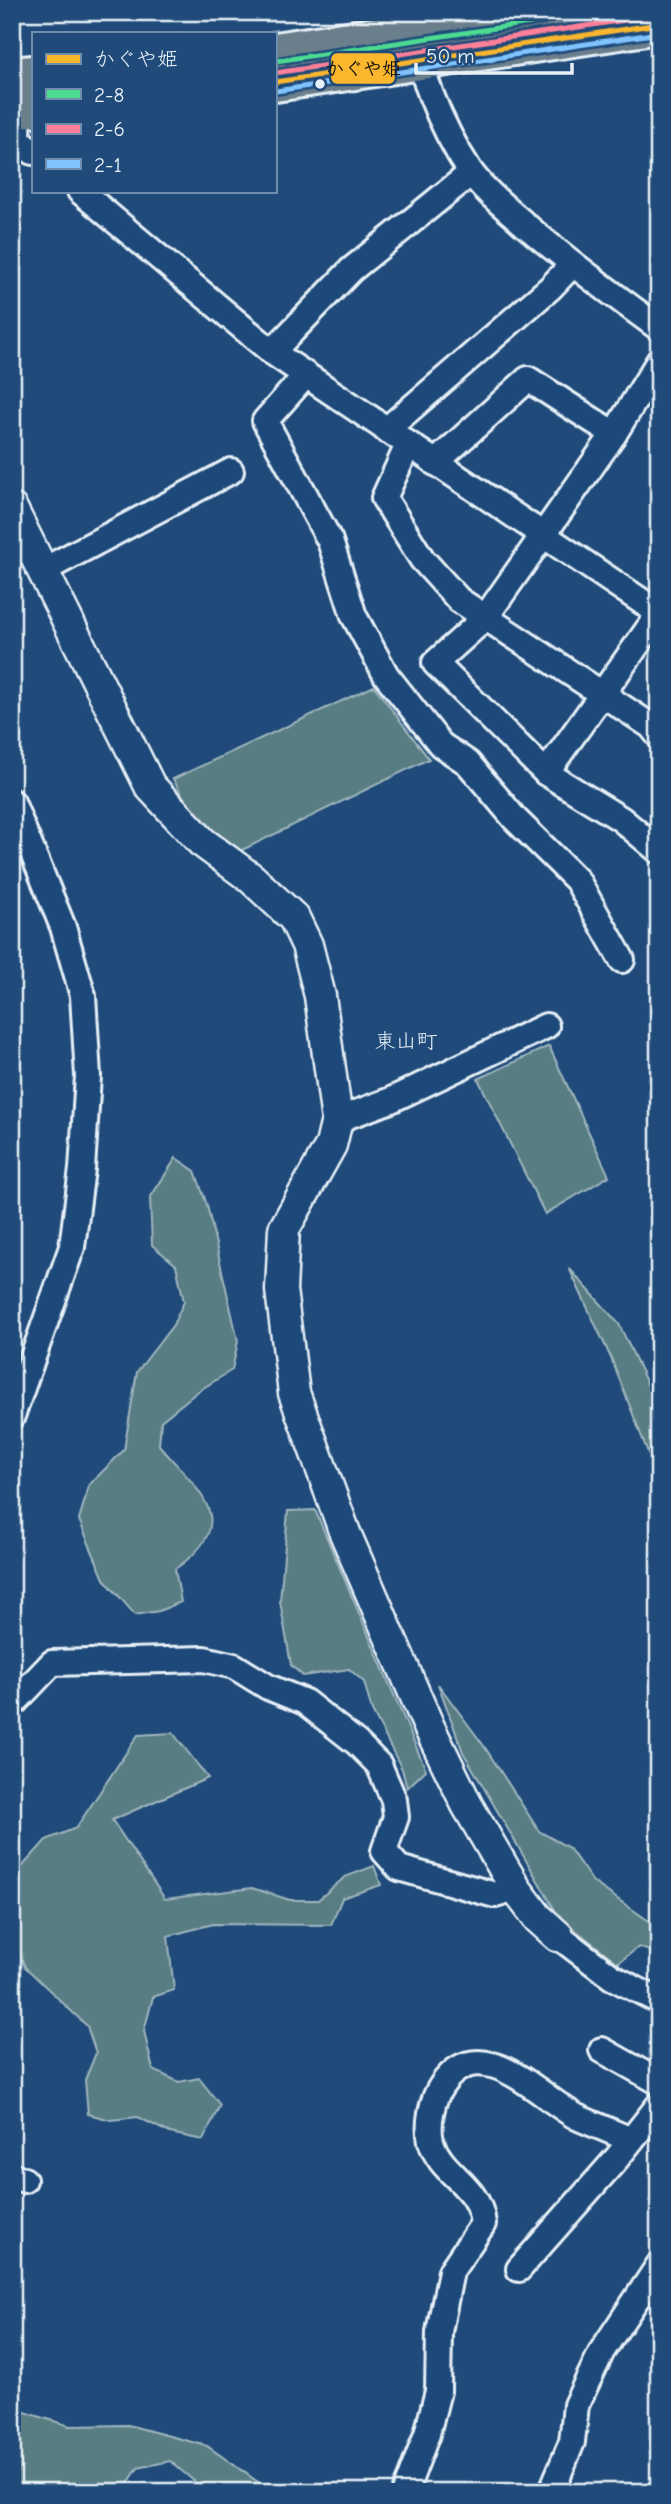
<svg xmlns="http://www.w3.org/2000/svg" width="671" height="2504" font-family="'Comic Neue','Klee One',sans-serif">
  <rect width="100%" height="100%" fill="#1f4a7a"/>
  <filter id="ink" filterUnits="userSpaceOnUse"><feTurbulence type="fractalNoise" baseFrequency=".0143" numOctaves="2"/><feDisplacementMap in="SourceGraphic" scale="14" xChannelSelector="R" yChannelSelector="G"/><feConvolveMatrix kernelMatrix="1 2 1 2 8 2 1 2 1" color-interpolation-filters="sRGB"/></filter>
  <g filter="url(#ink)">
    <g fill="#597d83" stroke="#a0b7be" stroke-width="2">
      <path d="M374 686 429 759 238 852 196 819 173 779Z"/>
      <path d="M549 1046 609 1176 545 1214 478 1079Z"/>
      <path d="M176 1158 195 1171 207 1205 238 1341 232 1370 197 1392 161 1421 159 1445C198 1491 244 1522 175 1569L181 1602 159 1611 135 1615 104 1579 79 1520 89 1485 124 1450 137 1372 173 1325 184 1302 176 1265 152 1245 150 1198Z"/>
      <path d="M569 1268 619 1324 659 1409V1481L611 1358Z"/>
      <path d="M315 1510 426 1770 407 1788 402 1769 372 1711 364 1682 349 1669 303 1676 291 1665 280 1601 288 1511Z"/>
      <path d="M438 1684 484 1746 539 1831 569 1848 593 1882 649 1921 659 1916V1955L639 1947 618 1963 559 1917 463 1752Z"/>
      <path d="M173 1733 208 1778 112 1820 165 1899 252 1888 290 1900H318L345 1877 374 1866 381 1885 342 1898 331 1925 213 1924 168 1936 174 1990 153 1997 144 2031 153 2070 179 2082 199 2078 220 2105 203 2140 170 2133 138 2117 111 2120 88 2114 85 2080 96 2053 87 2026 25 1967 12 1938V1878L46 1840 76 1828 138 1735Z"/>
      <path d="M12 2408 70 2426 128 2425 207 2446 261 2484 287 2492H207L170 2461 138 2468 122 2492H12Z"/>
    </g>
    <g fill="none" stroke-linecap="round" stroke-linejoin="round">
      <defs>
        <g id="minor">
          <path d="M409 12C417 67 439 124 470 171 483 190 506 208 523 223 567 261 612 294 659 328"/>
          <path d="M15 137 33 152"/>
          <path d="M80 191 272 352 659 613"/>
          <path d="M272 352 351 270 471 173"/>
          <path d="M659 361 614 434 485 618 435 663 546 773 621 819 659 851"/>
          <path d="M306 375 265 421 330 541 354 616 386 675 441 745 468 763 515 819 577 880 622 960"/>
          <path d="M386 430 550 288 572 265"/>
          <path d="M408 445 384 498 422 559 459 600 651 726 659 736"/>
          <path d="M435 463 528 379 614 434"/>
          <path d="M42 571 231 471"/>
          <path d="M546 773 659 614"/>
          <path d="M12 802 63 927 83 996 88 1076 82 1169 72 1247 12 1416"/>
          <path d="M337 1120 391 1100 546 1026"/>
          <path d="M12 1705 52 1663 204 1659 234 1666 268 1687 305 1702 357 1743 379 1765 394 1800 396 1817 384 1851 399 1868 495 1895 516 1889"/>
          <path d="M558 1936 612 1977 659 2001"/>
          <path d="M602 2050 659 2082"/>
          <path d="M12 2175 24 2180"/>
          <path d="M519 2269 617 2158 659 2105"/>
          <path d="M405 2492 427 2434 438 2391 439 2332 451 2271 483 2224C479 2183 441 2176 431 2141 427 2124 432 2099 442 2085 481 2029 538 2096 577 2117 595 2125 613 2132 631 2140"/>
          <path d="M551 2492 572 2442 576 2405 602 2351 659 2265"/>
        </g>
        <g id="tertiary">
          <path d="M12 139 15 137 17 87"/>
          <path d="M12 509 150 786 202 842 251 878 294 918 307 945 320 996 337 1120 331 1145 284 1229 281 1290 294 1393 345 1533 429 1727 467 1805 516 1889 538 1918 558 1936"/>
        </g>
        <g id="primary">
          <path d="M275 52 542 12"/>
          <path d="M12 77 33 75"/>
          <path d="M275 82 659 24"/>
          <path d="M12 108 33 107"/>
        </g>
      </defs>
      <use href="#minor" stroke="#e8f1f8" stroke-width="30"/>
      <use href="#tertiary" stroke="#e8f1f8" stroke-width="35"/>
      <use href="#primary" stroke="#e8f1f8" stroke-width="44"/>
      <use href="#minor" stroke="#1f4a7a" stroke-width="24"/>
      <use href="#tertiary" stroke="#1f4a7a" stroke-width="30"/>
      <use href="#primary" stroke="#6b7e8b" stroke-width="38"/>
      <defs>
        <path id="bus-1" d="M275 82 659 24"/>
        <path id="bus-2" d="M276 61 543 21"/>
        <path id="bus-3" d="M275 73 658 15"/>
        <path id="bus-4" d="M276 91 659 33"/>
      </defs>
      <use href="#bus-1" stroke="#1f4a7a" stroke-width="10"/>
      <use href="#bus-2" stroke="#1f4a7a" stroke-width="10"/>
      <use href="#bus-3" stroke="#1f4a7a" stroke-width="10"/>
      <use href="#bus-4" stroke="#1f4a7a" stroke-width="10"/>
      <use href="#bus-1" stroke="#fab62d" stroke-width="5"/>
      <use href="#bus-2" stroke="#4ddb92" stroke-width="5"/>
      <use href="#bus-3" stroke="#ff8098" stroke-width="5"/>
      <use href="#bus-4" stroke="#80c4ff" stroke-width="5"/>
    </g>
  </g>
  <circle fill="#e8f1f8" stroke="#1f4a7a" stroke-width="2.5" cx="320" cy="84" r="6"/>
  <g text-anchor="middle" stroke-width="5" stroke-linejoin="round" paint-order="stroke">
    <g font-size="21" fill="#e8f1f8" stroke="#1f4a7a">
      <text x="406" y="1048">東山町</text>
    </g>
  </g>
  <rect stroke="#1f4a7a" stroke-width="2.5" x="330" y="52" width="66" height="33" rx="7" fill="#fab62d"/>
  <g font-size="19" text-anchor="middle" font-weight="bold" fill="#111">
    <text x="363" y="75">かぐや姫</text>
  </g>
  <rect width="671" height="2504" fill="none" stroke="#1f4a7a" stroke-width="42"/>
  <rect x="21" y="21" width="629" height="2462" fill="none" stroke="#e8f1f8" stroke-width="2.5" filter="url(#ink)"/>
  <rect x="32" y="32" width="245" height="161" fill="#1f4a7a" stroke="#6f8dac" stroke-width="2"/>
  <rect x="46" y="54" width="35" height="10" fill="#fab62d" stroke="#6f8dac" stroke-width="2"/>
  <text x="94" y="66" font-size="21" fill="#e8f1f8">かぐや姫</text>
  <rect x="46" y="89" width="35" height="10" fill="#4ddb92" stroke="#6f8dac" stroke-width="2"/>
  <text x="94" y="102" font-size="21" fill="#e8f1f8">2-8</text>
  <rect x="46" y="124" width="35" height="10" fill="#ff8098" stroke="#6f8dac" stroke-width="2"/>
  <text x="94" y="136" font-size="21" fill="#e8f1f8">2-6</text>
  <rect x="46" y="159" width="35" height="10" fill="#80c4ff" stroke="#6f8dac" stroke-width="2"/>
  <text x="94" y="172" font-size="21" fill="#e8f1f8">2-1</text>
  <path d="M416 63v10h156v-10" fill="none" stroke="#e8f1f8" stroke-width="3.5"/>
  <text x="426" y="63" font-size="21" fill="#e8f1f8" stroke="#1f4a7a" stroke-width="5" paint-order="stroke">50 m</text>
</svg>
